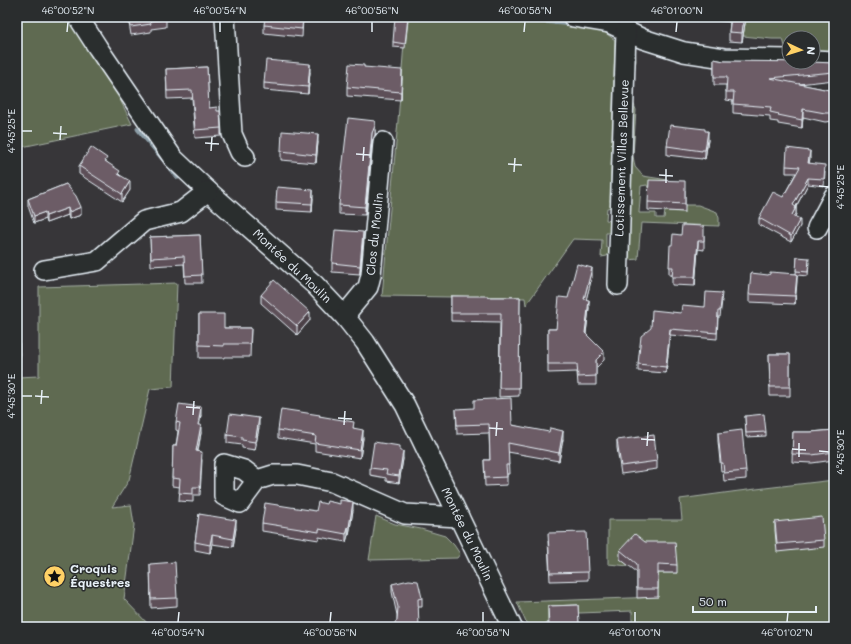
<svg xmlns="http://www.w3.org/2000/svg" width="851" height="644" font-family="Mali,sans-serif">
  <rect width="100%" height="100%" fill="#373639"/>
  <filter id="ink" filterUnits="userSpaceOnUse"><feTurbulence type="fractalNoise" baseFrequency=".025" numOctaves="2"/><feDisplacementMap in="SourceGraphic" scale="8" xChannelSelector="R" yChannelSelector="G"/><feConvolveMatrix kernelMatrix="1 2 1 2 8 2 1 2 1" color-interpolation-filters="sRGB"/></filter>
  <g filter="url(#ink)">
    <g fill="#5f6a51" stroke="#a4aea4">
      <path d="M17 17H72L105 69 132 124 17 148Z"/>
      <path d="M406 17H492L599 28 615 40 610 201 612 207 607 208 606 220 612 221V233H606V247L612 248 607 256 601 257 602 240 573 239 526 305 525 298 382 296 398 121Z"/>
      <path d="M746 17H834V52L813 51V38H789V50H786L783 39H772L743 36Z"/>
      <path d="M634 44H635L636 61 634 72 633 102 636 110 633 156 635 167 643 176 668 180 672 184 648 188 647 185 641 186 639 213H656V218H664L665 211 684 212 685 205H698L717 212 719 218V226L641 223 638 259 629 260 627 258Z"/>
      <path d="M177 283 173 387 150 389 129 480 112 507 131 505 134 525 124 599 151 627H17V377L39 376V287Z"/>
      <path d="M834 480V627H632V611L579 613 548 623 539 627H528L517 602 658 597V573H677L620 559 629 566 608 564V520H682L680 499 739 491Z"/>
      <path d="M376 516 395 524 421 529 445 536 454 545 460 554 457 558 369 560Z"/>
    </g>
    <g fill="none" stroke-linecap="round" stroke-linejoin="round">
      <g stroke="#8c9ea8" stroke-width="5">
        <path d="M508 17 571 24"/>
        <path d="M138 129 163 159"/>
        <path d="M170 167 178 177"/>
      </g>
      <defs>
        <g id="minor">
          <path d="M78 17 98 48 173 158 208 191 315 285 346 318 365 342 405 405 512 627"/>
          <path d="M225 17 232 134 240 152 245 157"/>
          <path d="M573 17 609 23 643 39 684 52 724 58 789 59"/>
          <path d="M813 60 834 61"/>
          <path d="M817 228 834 196"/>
          <path d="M44 270 97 261 144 221 181 212 208 191"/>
          <path d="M618 285 626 30"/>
          <path d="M346 318 349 310 368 287 371 275 383 142"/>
          <path d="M257 480 240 503 224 496V464L244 470 257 480 273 475H297L332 482 405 514 459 517"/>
        </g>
      </defs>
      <use href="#minor" stroke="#e8f1f8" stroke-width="22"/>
      <use href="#minor" stroke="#2a2d2e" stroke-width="19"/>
    </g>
    <g fill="#5d4f58" stroke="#e8f1f8">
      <path d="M128 17H166V27L151 29V32L131 35Z"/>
      <path d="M303 17 302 37 264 33V25Z"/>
      <path d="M694 17H746L742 42 729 41V32L730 22Z"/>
      <path d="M408 20 405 48 393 47V42Z"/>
      <path d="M714 59 724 61 834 63V80L799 84 834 91V121L825 122 803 117 802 128 778 124V122L770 121V116L733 113V101L726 100V85H714Z"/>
      <path d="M207 67 209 108 217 111 221 128V136L195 138 192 98 167 99 166 69Z"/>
      <path d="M364 67 402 78 401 100 347 96V87Z"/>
      <path d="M310 72 308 94 264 90V83Z"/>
      <path d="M375 130V135L372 141 365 215 339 214V205Z"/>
      <path d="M705 131 708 140 705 159 702 158V159L667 155V146Z"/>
      <path d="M318 142 316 163 281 160V151Z"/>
      <path d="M810 158 809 163 825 172 824 186 808 184 796 207V214L795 216 800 226 791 242 759 225V218L783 197 796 173H786V166Z"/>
      <path d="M107 162 120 175 130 190 122 202 79 174V166Z"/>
      <path d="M66 184 81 215 69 219 68 215 46 223 45 219 34 223 28 206V199Z"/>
      <path d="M685 190V212L648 210V202Z"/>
      <path d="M313 198 312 212 276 210V202Z"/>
      <path d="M200 235 202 283H185L184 264 151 266 150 237Z"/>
      <path d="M704 235V250L698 249 695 286 672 285V275H669V267Z"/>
      <path d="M363 241 360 274 332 272V263Z"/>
      <path d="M797 257 809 262 808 276 797 275 795 304 749 302V294L768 275 796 274Z"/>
      <path d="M592 277 586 299 589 308 586 334 604 360 596 368V385H578L577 372 548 373V329H556L568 298Z"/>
      <path d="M261 295 310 320 297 335 261 303Z"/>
      <path d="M451 296 488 297H520L519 396 499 397 500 322 451 321Z"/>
      <path d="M722 300 720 317H718L717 339 670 335 666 373 638 371V364L681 313 705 307Z"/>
      <path d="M199 314 224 328H251L250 357H224V358H199Z"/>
      <path d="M17 339H19L20 370H17Z"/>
      <path d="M769 354H790V396H770Z"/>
      <path d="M456 409 563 439 559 461 508 452 509 474H507V485L485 486 484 460H490L489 433 457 434Z"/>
      <path d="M201 415 199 425 201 433 198 451 202 460 200 495H193V502L179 501 180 487 172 486 173 446H176L178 431 176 430V422Z"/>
      <path d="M320 416 354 428 363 438 360 458 315 451V444L278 438V430Z"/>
      <path d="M745 416 766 432V436L746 437Z"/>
      <path d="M259 427 255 450 242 448V445L227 443V435Z"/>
      <path d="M834 430V460L812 463 792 462 793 432H811Z"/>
      <path d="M718 433 746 471V479L724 481 723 471H721L718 441Z"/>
      <path d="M617 440 657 461V469L621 474 617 448Z"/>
      <path d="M400 451 403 459 399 483 386 481V478L370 475V468Z"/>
      <path d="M353 510 349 535H348L346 542 319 537V540L262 531V523L316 511Z"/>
      <path d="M199 514 236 528 233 547 212 544 210 553 195 550V542Z"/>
      <path d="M775 522 824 540V547L777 552 775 530Z"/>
      <path d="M548 541 588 572V580L550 581Z"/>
      <path d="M645 542 677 565V573H658V597L637 598V572L620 559V550Z"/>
      <path d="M150 564 177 598V606L151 608Z"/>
      <path d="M392 584 422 598V607H419L397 621V615L392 592Z"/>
      <path d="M578 605 579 627H548V606Z"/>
    </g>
    <g fill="#4c4047" stroke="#e8f1f8">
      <path d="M744 17H746L742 42V33Z"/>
      <path d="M310 64V72L308 94V87Z"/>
      <path d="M402 70V78L401 100V92Z"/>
      <path d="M803 109V117L802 128V120Z"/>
      <path d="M375 121V135L372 141 365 215V207L372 133Z"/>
      <path d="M708 131V140L705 159V150Z"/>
      <path d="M318 134V142L316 163V155Z"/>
      <path d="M810 151V158L808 170V163Z"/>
      <path d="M808 178V184L793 212V205Z"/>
      <path d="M130 181V190L122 202V194Z"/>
      <path d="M313 190V198L312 212V204Z"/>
      <path d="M81 207V215L69 219V212Z"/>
      <path d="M796 207V214L792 222V215Z"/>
      <path d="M68 208V215L46 223V216Z"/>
      <path d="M45 212V219L34 223V216Z"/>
      <path d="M800 219V226L791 242V236Z"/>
      <path d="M363 232V241L360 274V266Z"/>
      <path d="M698 241V249L695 286V277Z"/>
      <path d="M592 268V277L584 308V299Z"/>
      <path d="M797 274V282L795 304V296Z"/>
      <path d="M589 300V308L585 341V333Z"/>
      <path d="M310 312V320L297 335V326Z"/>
      <path d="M670 329V335L666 373V367Z"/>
      <path d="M604 352V360L596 368V360Z"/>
      <path d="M201 407V415L198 433V425Z"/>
      <path d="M259 418V427L255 450V442Z"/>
      <path d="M201 425V433L196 459V451Z"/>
      <path d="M363 430V438L360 458V450Z"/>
      <path d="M563 431V439L559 461V453Z"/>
      <path d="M403 451V459L399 483V476Z"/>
      <path d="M353 502V510L349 535V527Z"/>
      <path d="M236 520V528L233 547V539Z"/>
      <path d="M348 527V535L346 542V534Z"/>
      <path d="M212 535V544L210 553V545Z"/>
    </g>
    <g fill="#6c5c66" stroke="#e8f1f8">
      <path d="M129 17H166V19L150 21 151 24 131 27Z"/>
      <path d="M265 17H303L302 29 264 25Z"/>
      <path d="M395 17H408L405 44 393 42Z"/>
      <path d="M731 17H744L742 33 729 32Z"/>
      <path d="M714 59 724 61 811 62 834 63V72L770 78 834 91V113H825L803 109 802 120 778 115 779 114 770 112 771 107 733 104 734 92H726L727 77H714Z"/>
      <path d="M266 60 310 64 308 87 264 83Z"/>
      <path d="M349 64 364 65V67L402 70 401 92 347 87Z"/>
      <path d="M207 67 209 108 217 107V111H220L221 128 195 130 192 90 167 91 166 69Z"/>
      <path d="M348 118 375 121V126L372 133 365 207 339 205 342 171Z"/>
      <path d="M670 125 705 129V131H708L705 150H702V151L667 146Z"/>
      <path d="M282 131 318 134 316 155 281 151Z"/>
      <path d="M91 147 107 158 105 161 120 171 118 174 130 181 122 194 79 166Z"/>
      <path d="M787 148 810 151 808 163 825 165 824 179 808 178 793 205 796 207 792 215 800 219 791 236 759 218 773 192 783 197 800 167 786 166Z"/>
      <path d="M649 180 685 181V204L648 202Z"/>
      <path d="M66 184 76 196 81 207 69 212 68 208 46 216 45 212 34 216 28 199Z"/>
      <path d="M277 187 313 190 312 204 276 202Z"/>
      <path d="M682 225 704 226V241H698L695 277H672L673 267H669L670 245H672L673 234 681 235Z"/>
      <path d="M335 230 363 232 360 266 332 263Z"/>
      <path d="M200 235 202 275 185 276 184 256 151 258 150 237Z"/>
      <path d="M797 257 809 258 808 272 796 271Z"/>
      <path d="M577 264 592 268 584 299 589 300 585 333 604 352 596 360V376L578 377 577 364H548V329H556L559 297 568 298Z"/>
      <path d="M770 272 797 274 795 296 749 294 751 273 768 275 770 274Z"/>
      <path d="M274 280 310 312 297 326 261 295Z"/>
      <path d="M706 292 722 293 720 311H718L717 333 670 329 666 367 638 364 641 336 651 328 652 310 681 313 682 305 705 307Z"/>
      <path d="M451 296H488V297H520L519 388H499L501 313H451Z"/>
      <path d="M199 314H224V328H251L250 344H224V346L199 345Z"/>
      <path d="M17 339H19L20 362H17Z"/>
      <path d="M769 354H790V387H770Z"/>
      <path d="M511 398 512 425 549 432 550 428 563 431 559 453 508 443 509 465H506L507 477 485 478 484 460H490L489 424 457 425 456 409 474 408V400Z"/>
      <path d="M179 404 201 407 198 425H201L196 451 202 452 200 487H193V494L179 493 180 479 172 478 173 446H176L180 423 176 422Z"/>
      <path d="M281 409 320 415 319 416 354 422 353 428 363 430 360 450 315 443 316 436 278 430Z"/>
      <path d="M230 414 259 418 255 442 242 440V437L227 435Z"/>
      <path d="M764 414 766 432 746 433 745 416Z"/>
      <path d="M742 430 746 471 724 473 723 463H721L718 433Z"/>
      <path d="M834 430V452L812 455 792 454 793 432H811Z"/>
      <path d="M654 435 657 461 621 466 617 440Z"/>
      <path d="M374 442 400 446V451H403L399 476 386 474 387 470 370 468Z"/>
      <path d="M340 500 353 502 349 527H348L346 534 319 529V532L262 523 265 503 316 511 318 502 326 504 327 501 340 504Z"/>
      <path d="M199 514 236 520 233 539 212 535 210 545 195 542Z"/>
      <path d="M822 517 824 540 777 544 775 522Z"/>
      <path d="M586 532 588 572 550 573 548 533Z"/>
      <path d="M635 534 645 542H675L677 565 658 564V589H637V564L620 550Z"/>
      <path d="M175 562 177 598 151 599 150 564Z"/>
      <path d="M409 580 418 581 422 598 418 599 419 627H395V622L397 621 398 607 392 584Z"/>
      <path d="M578 605 579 624H573V627H559L558 625 549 626 548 606Z"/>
      <path d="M480 621 481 627H462Z"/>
    </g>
  </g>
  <path fill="none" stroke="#e8f1f8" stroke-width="1.5" d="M67 32 68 22M220 32V22M372 32V22M524 32 525 22M676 32 677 22M22 131H32M53 133 67 134M60 140 61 126M205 143 219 144M211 151 212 137M356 154 370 155M363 161 364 147M508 164 522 165M514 172 515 158M659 175 673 176M666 183V169M819 186 829 187M22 396H32M35 396 49 397M41 404 42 390M186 407 200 408M193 415 194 401M338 418 352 419M344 425 345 411M489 428 503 429M496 436 497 422M641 439 655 440M647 446 648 432M792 449 806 450M819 451 829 452M799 457V443M178 622 179 612M330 622 331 612M483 622V612M635 622V612M787 622 788 612"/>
  <defs>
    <symbol id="sight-disc" viewBox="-11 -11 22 22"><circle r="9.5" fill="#ffd166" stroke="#2a2d2e"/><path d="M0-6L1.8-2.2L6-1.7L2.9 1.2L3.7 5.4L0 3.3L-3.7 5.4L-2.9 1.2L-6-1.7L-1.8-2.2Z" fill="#111"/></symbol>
  </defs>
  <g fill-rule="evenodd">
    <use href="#sight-disc" x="42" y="564" width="25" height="25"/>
  </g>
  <g text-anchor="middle" stroke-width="3" stroke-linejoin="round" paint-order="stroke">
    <g font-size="12" fill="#e8f1f8" stroke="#2a2d2e">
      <text transform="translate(622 158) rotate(-88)" y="4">Lotissement Villas Bellevue</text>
      <text transform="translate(375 234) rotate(-84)" y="4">Clos du Moulin</text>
      <text transform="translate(292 266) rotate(43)" y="4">Montée du Moulin</text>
      <text transform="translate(467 534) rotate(64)" y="4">Montée du Moulin</text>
    </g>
    <g font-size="12" font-weight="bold" fill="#e8f1f8" stroke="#2a2d2e" text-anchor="start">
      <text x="70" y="573">Croquis<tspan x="70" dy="14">Équestres</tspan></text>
    </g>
  </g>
  <rect width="851" height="644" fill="none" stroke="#2a2d2e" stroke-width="44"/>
  <g transform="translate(801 50) rotate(94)"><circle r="19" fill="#2a2d2e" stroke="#767b7f"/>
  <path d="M0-3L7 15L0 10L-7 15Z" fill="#ffd166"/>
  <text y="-6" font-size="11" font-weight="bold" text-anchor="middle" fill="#e8f1f8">N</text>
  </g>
  <path d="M693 606v6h123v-6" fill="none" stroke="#e8f1f8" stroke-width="2"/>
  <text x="699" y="606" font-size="12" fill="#e8f1f8" stroke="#2a2d2e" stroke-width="3" paint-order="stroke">50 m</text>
  <rect x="22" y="22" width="807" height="600" fill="none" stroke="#e8f1f8" stroke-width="1.5"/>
  <g font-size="10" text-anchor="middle" fill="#e8f1f8">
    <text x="68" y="14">46°00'52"N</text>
    <text x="220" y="14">46°00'54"N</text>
    <text x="372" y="14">46°00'56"N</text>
    <text x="525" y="14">46°00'58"N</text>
    <text x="677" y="14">46°01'00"N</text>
    <text transform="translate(11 131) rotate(-90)" y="4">4°45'25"E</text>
    <text transform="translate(840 187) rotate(-90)" y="4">4°45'25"E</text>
    <text transform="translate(11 396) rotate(-90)" y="4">4°45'30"E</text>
    <text transform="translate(840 452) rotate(-90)" y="4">4°45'30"E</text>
    <text x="178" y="636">46°00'54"N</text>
    <text x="330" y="636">46°00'56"N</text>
    <text x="483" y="636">46°00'58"N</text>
    <text x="635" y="636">46°01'00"N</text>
    <text x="787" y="636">46°01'02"N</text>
  </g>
</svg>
